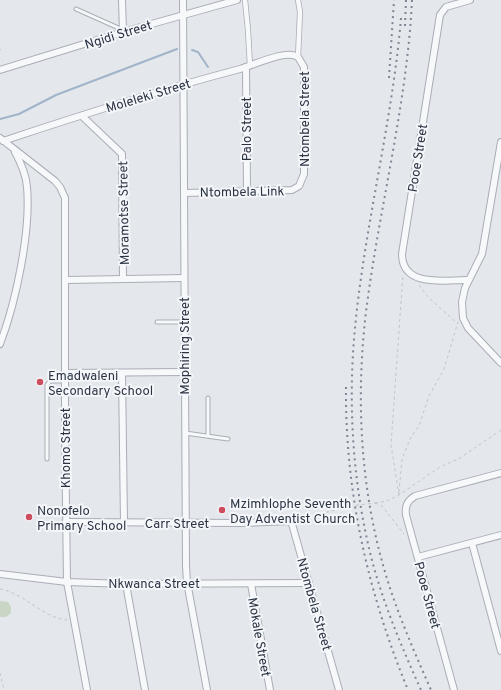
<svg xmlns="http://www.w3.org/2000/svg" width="501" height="690" font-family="Overpass,sans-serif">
  <rect width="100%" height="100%" fill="#e4e7eb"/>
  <path fill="#c9d5c5" d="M0 601 8 602 11 607V613L6 617H0Z"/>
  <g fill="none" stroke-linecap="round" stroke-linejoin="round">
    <g stroke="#a0b4ca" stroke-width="2">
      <path d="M192 50 198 52 208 67"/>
      <path d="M0 119 19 114 56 95 177 49"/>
    </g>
    <defs>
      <g id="service">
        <path d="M76 9 123 30"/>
        <path d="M157 322H184"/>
        <path d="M185 433 228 439"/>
        <path d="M208 436V398"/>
        <path d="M47 459V385L50 381H65"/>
      </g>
      <g id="pedestrian">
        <path d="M245 0 248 30 250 66"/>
        <path d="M298 0 300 12 298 57"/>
      </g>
      <g id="minor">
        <path d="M122 0 123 32"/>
        <path d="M183 0 186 566 187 582 207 690"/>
        <path d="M246 67 247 191"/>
        <path d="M0 70 123 32 237 0"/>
        <path d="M82 116 122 154 123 279"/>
        <path d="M0 138 55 181 60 187 65 198V428L67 582 87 690"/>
        <path d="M3 141C81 115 160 90 240 69 254 65 286 49 298 57L304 67V174L299 186 292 190 185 193"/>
        <path d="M501 142 482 254 465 288 462 302 463 318 468 328 501 363"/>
        <path d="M66 280 184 278"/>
        <path d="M468 280C445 280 402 288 402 254L440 15 446 7 470 0"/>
        <path d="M0 344C16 302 31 231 27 187 26 174 21 163 15 152"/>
        <path d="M65 373 184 372"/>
        <path d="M122 373 124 523"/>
        <path d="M66 522 241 523 290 521 292 524 339 690"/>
        <path d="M472 543 501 651"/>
        <path d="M418 557 501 535"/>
        <path d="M0 574 67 582 126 584 309 583"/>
        <path d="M126 584 145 690"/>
        <path d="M251 584 270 690"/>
        <path d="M454 690 406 515C405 506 407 501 415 496L501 473"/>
      </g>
    </defs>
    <use href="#service" stroke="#a9aeb6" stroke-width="5"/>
    <use href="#pedestrian" stroke="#a9aeb6" stroke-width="6"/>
    <use href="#minor" stroke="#a9aeb6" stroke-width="8"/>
    <g stroke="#c2c5cb" stroke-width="1" stroke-dasharray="3 3" stroke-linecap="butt">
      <path d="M0 50 1 49"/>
      <path d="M419 285 429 298 456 322"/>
      <path d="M399 492 402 459 411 437 419 426 429 396 444 369 458 322"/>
      <path d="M399 495 391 445 403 274"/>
      <path d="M375 503 387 501 399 495 440 467 460 458 501 430"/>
      <path d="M375 503 382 506 404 534"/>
      <path d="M297 520 350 506"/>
      <path d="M0 589C26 594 41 617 67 620"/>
      <path d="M0 673 4 690"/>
    </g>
    <use href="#service" stroke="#f7f8fa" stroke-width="3"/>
    <use href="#pedestrian" stroke="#f7f8fa" stroke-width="4.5"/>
    <use href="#minor" stroke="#f7f8fa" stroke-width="6"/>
    <g stroke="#7e8695" stroke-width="2" stroke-dasharray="2 4" stroke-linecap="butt">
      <path d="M412 0C407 105 379 208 366 312 356 396 360 483 383 565 395 608 413 649 431 690"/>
      <path d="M401 18C392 126 363 231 354 339 348 415 354 494 374 568 386 610 403 650 421 690"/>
      <path d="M405 26 406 0"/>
      <path d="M389 78 394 0"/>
      <path d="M346 387C345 492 368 593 408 690"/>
    </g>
    <path stroke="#c2c5cb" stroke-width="1" stroke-dasharray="3 3" stroke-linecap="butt" d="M350 506 375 503"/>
  </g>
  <g fill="#cc4d60" stroke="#f4f6f9" stroke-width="1.5">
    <circle cx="40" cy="382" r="4"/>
    <circle cx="222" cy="510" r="4"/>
    <circle cx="29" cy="517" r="4"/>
  </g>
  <g text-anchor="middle" stroke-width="4" stroke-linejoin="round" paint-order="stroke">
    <g font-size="13" fill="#2c3444" stroke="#f4f6f9">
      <text transform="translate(118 34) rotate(-17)" y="5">Ngidi Street</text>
      <text transform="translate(148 95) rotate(-17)" y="5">Moleleki Street</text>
      <text transform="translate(304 119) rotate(-90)" y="5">Ntombela Street</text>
      <text transform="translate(246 129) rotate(-90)" y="5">Palo Street</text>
      <text transform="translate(417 158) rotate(-81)" y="5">Pooe Street</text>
      <text transform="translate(242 191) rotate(-1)" y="5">Ntombela Link</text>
      <text transform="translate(123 213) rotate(-91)" y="5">Moramotse Street</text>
      <text transform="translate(184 346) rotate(-90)" y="5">Mophiring Street</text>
      <text transform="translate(65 448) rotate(-90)" y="5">Khomo Street</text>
      <text x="177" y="528">Carr Street</text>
      <text x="154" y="588">Nkwanca Street</text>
      <text transform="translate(428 595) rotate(75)" y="5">Pooe Street</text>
      <text transform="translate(315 604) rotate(74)" y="5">Ntombela Street</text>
      <text transform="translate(260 637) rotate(80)" y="5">Mokale Street</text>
    </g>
    <g font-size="13" fill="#2c3444" stroke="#f4f6f9" text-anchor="start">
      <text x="48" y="380">Emadwaleni<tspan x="48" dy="15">Secondary School</tspan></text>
      <text x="230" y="508">Mzimhlophe Seventh<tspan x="230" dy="15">Day Adventist Church</tspan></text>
      <text x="37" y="515">Nonofelo<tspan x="37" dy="15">Primary School</tspan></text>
    </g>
  </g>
</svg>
